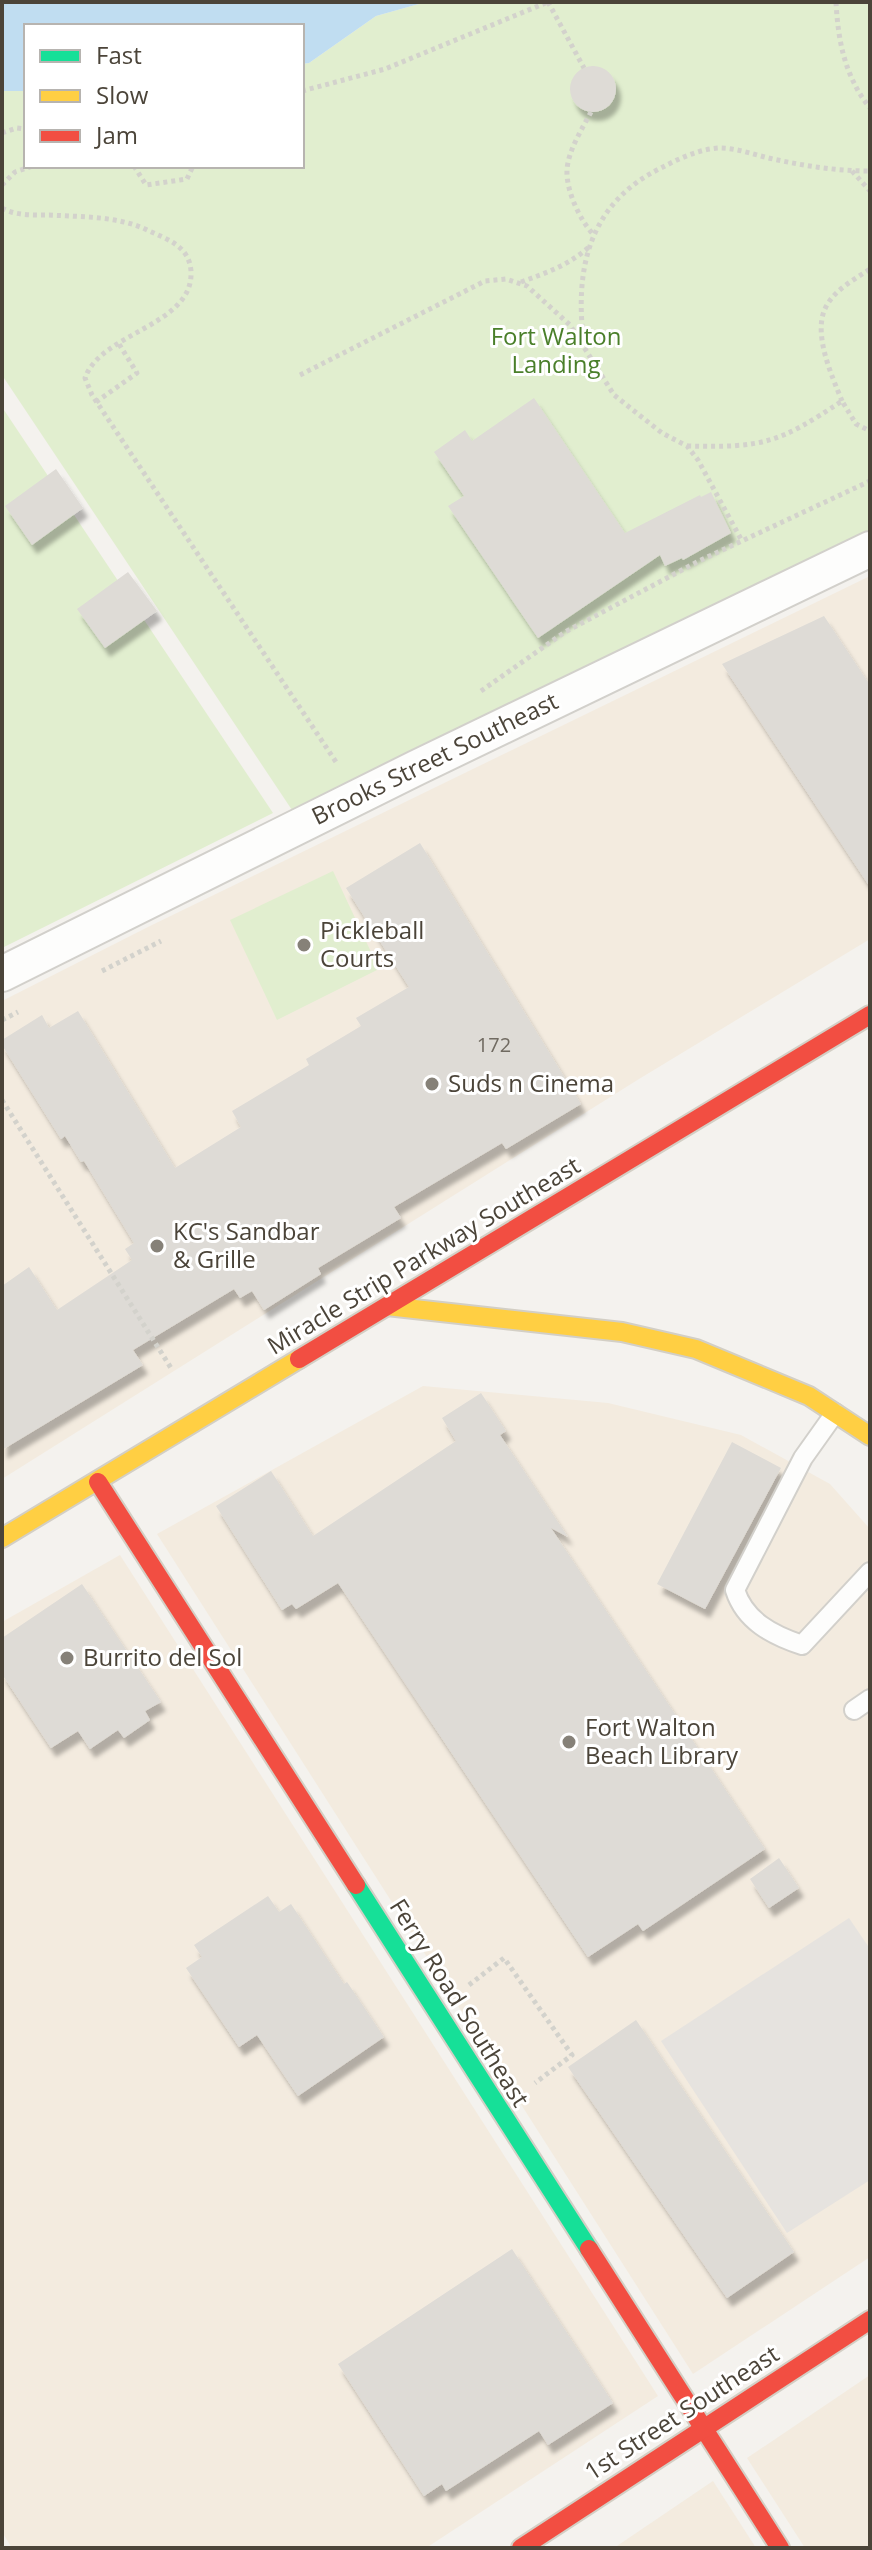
<svg xmlns="http://www.w3.org/2000/svg" width="872" height="2550" font-family="'Open Sans',sans-serif">
  <defs>
    <filter id="shadow"><feDropShadow dx="5" dy="9" stdDeviation="2" flood-color="#0004"/></filter>
  </defs>
  <rect width="100%" height="100%" fill="#f4f2ee"/>
  <g fill="#f3ebdf">
    <path d="M870 576V939L639 1079 2 1479V1001L150 926Z"/>
    <path d="M423 1386 608 1403 741 1435 830 1484 870 1529V2257L693 2374 157 1534Z"/>
    <path d="M120 1555 658 2396 426 2548H12L2 2532V1622Z"/>
    <path d="M870 2375V2548H805L747 2458Z"/>
    <path d="M713 2481 756 2548H614Z"/>
  </g>
  <g fill="#e1eecf">
    <path d="M426 2H870V549L302 825 2 375V91H26V166H302V64L309 63 376 16Z"/>
    <path d="M2 407 273 813 2 948Z"/>
    <path d="M333 871 379 969 277 1020 230 920Z"/>
  </g>
  <path fill="#e6e3df" d="M849 1918 870 1949V2180L787 2233 661 2041Z"/>
  <path fill="#c0ddf1" d="M2 2H426L376 16 309 63 302 64V26H26V91H2Z"/>
  <g fill="#dedbd6" filter="url(#shadow)">
    <circle cx="593" cy="89" r="23"/>
    <path d="M534 398 625 533 700 495 701 497 711 492 731 533 683 560 682 558 665 566 660 555 538 638 448 506 464 496 434 452 465 430 472 441Z"/>
    <path d="M56 469 83 508 32 545 5 506Z"/>
    <path d="M128 572 157 611 105 648 77 609Z"/>
    <path d="M824 616 870 685V887L722 664Z"/>
    <path d="M420 843 581 1104 506 1149 502 1143 394 1207 401 1218 318 1268 321 1274 264 1310 252 1291 240 1298 234 1289 133 1350 143 1365 2 1450V1286L29 1267 57 1310 132 1260 125 1249 134 1243 84 1161 81 1162 65 1136 61 1139 2 1045V1040L42 1015 49 1028 78 1011 175 1168 241 1127 232 1111 309 1065 306 1059 361 1026 356 1018 409 987 346 888Z"/>
    <path d="M481 1393 506 1431 500 1435 568 1537 551 1528 765 1849 643 1931 638 1924 588 1957 338 1583 296 1609 292 1604 282 1610 216 1506 271 1471 313 1536 456 1441 442 1418Z"/>
    <path d="M732 1442 781 1468 705 1609 657 1584Z"/>
    <path d="M82 1584 161 1702 145 1711 150 1720 124 1738 118 1730 90 1749 78 1731 51 1748 2 1674V1638Z"/>
    <path d="M779 1858 799 1888 769 1908 750 1879Z"/>
    <path d="M268 1896 279 1912 291 1904 344 1984 347 1982 384 2037 298 2096 257 2035 239 2047 186 1968 202 1957 194 1945Z"/>
    <path d="M636 2020 794 2252 727 2298 568 2067Z"/>
    <path d="M512 2249 613 2403 548 2445 539 2431 446 2491 442 2484 424 2496 338 2364Z"/>
  </g>
  <g fill="none" stroke-linecap="round" stroke-linejoin="round">
    <defs>
      <g id="lane">
        <path d="M835 1413 803 1458 735 1590C745 1621 772 1635 802 1645L870 1572"/>
        <path d="M854 1710 870 1699"/>
      </g>
      <path id="street" d="M2 974 416 768 870 549"/>
      <path id="fast" d="M356 1885 589 2249"/>
      <g id="slow">
        <path d="M387 1306 622 1332 696 1349 809 1396 870 1436"/>
        <path d="M2 1538 299 1359"/>
      </g>
      <g id="jam">
        <path d="M299 1359 870 1015"/>
        <path d="M98 1482 356 1885"/>
        <path d="M589 2249 780 2548"/>
        <path d="M521 2548 870 2320"/>
      </g>
    </defs>
    <use href="#lane" stroke="#d2d0cb" stroke-width="22"/>
    <use href="#street" stroke="#d2d0cb" stroke-width="38"/>
    <use href="#fast" stroke="#d3cfc5" stroke-width="22"/>
    <use href="#slow" stroke="#d3cfc5" stroke-width="22"/>
    <use href="#jam" stroke="#d3cfc5" stroke-width="22"/>
    <g stroke="#d3d2cc" stroke-width="5" stroke-dasharray="4 4" stroke-linecap="butt">
      <path d="M548 2 584 68"/>
      <path d="M836 2C838 41 845 77 870 108"/>
      <path d="M302 91 385 69 548 2"/>
      <path d="M591 112C582 129 568 151 567 170 566 191 580 220 593 234"/>
      <path d="M2 133 17 128 26 129"/>
      <path d="M134 166 146 185 187 179 193 166"/>
      <path d="M852 171 870 191"/>
      <path d="M2 185 15 172 33 166"/>
      <path d="M2 208C16 216 34 215 49 215 82 217 116 216 145 229 166 239 189 245 191 271 194 326 101 332 85 378L92 395 338 765"/>
      <path d="M521 282C546 273 569 265 589 247"/>
      <path d="M584 344C574 269 589 203 661 168 678 159 699 149 719 148 737 148 755 155 773 159 805 166 837 171 870 171"/>
      <path d="M300 375 485 281 506 279 527 286 570 325 614 395 662 433 687 446 698 460 742 541"/>
      <path d="M842 401C832 376 811 331 827 305 836 289 855 279 870 269"/>
      <path d="M96 402 137 373 119 344"/>
      <path d="M687 446C763 448 779 443 842 401L856 424 870 431"/>
      <path d="M481 691 565 632 699 561 870 481"/>
      <path d="M102 971 161 941"/>
      <path d="M2 1020 18 1012"/>
      <path d="M2 1100 171 1368"/>
      <path d="M469 1985 504 1958 572 2055 535 2083"/>
    </g>
    <use href="#lane" stroke="#fdfdfc" stroke-width="18"/>
    <use href="#street" stroke="#fdfdfc" stroke-width="34"/>
    <use href="#fast" stroke="#16e098" stroke-width="18"/>
    <use href="#slow" stroke="#ffcf43" stroke-width="18"/>
    <use href="#jam" stroke="#f24e42" stroke-width="18"/>
  </g>
  <g fill="#868178" stroke="#fff" stroke-width="3">
    <circle cx="304" cy="945" r="8"/>
    <circle cx="432" cy="1084" r="8"/>
    <circle cx="157" cy="1246" r="8"/>
    <circle cx="67" cy="1658" r="8"/>
    <circle cx="569" cy="1742" r="8"/>
  </g>
  <g text-anchor="middle" stroke-width="6" stroke-linejoin="round" paint-order="stroke">
    <g font-size="20" fill="#706a61">
      <text x="494" y="1052">172</text>
    </g>
    <g font-size="24" fill="#4a7f2a" stroke="#fff">
      <text x="556" y="345">Fort Walton<tspan x="556" dy="28">Landing</tspan></text>
    </g>
    <g font-size="24" fill="#4b4439" stroke="#fff">
      <text transform="translate(435 759) rotate(-26)" y="8">Brooks Street Southeast</text>
      <text transform="translate(424 1256) rotate(-31)" y="8">Miracle Strip Parkway Southeast</text>
      <text transform="translate(459 2003) rotate(58)" y="8">Ferry Road Southeast</text>
      <text transform="translate(682 2413) rotate(-33)" y="8">1st Street Southeast</text>
    </g>
    <g font-size="24" fill="#4b4439" stroke="#fff" text-anchor="start">
      <text x="320" y="939">Pickleball<tspan x="320" dy="28">Courts</tspan></text>
      <text x="448" y="1092">Suds n Cinema</text>
      <text x="173" y="1240">KC's Sandbar<tspan x="173" dy="28">&amp; Grille</tspan></text>
      <text x="83" y="1666">Burrito del Sol</text>
      <text x="585" y="1736">Fort Walton<tspan x="585" dy="28">Beach Library</tspan></text>
    </g>
  </g>
  <rect width="872" height="2550" fill="none" stroke="#4b4439" stroke-width="8"/>
  <rect x="24" y="24" width="280" height="144" fill="#ffffff" stroke="#b7b4b0" stroke-width="2"/>
  <rect x="40" y="50" width="40" height="12" fill="#16e098" stroke="#b7b4b0" stroke-width="2"/>
  <text x="96" y="64" font-size="24" fill="#4b4439">Fast</text>
  <rect x="40" y="90" width="40" height="12" fill="#ffcf43" stroke="#b7b4b0" stroke-width="2"/>
  <text x="96" y="104" font-size="24" fill="#4b4439">Slow</text>
  <rect x="40" y="130" width="40" height="12" fill="#f24e42" stroke="#b7b4b0" stroke-width="2"/>
  <text x="96" y="144" font-size="24" fill="#4b4439">Jam</text>
</svg>
